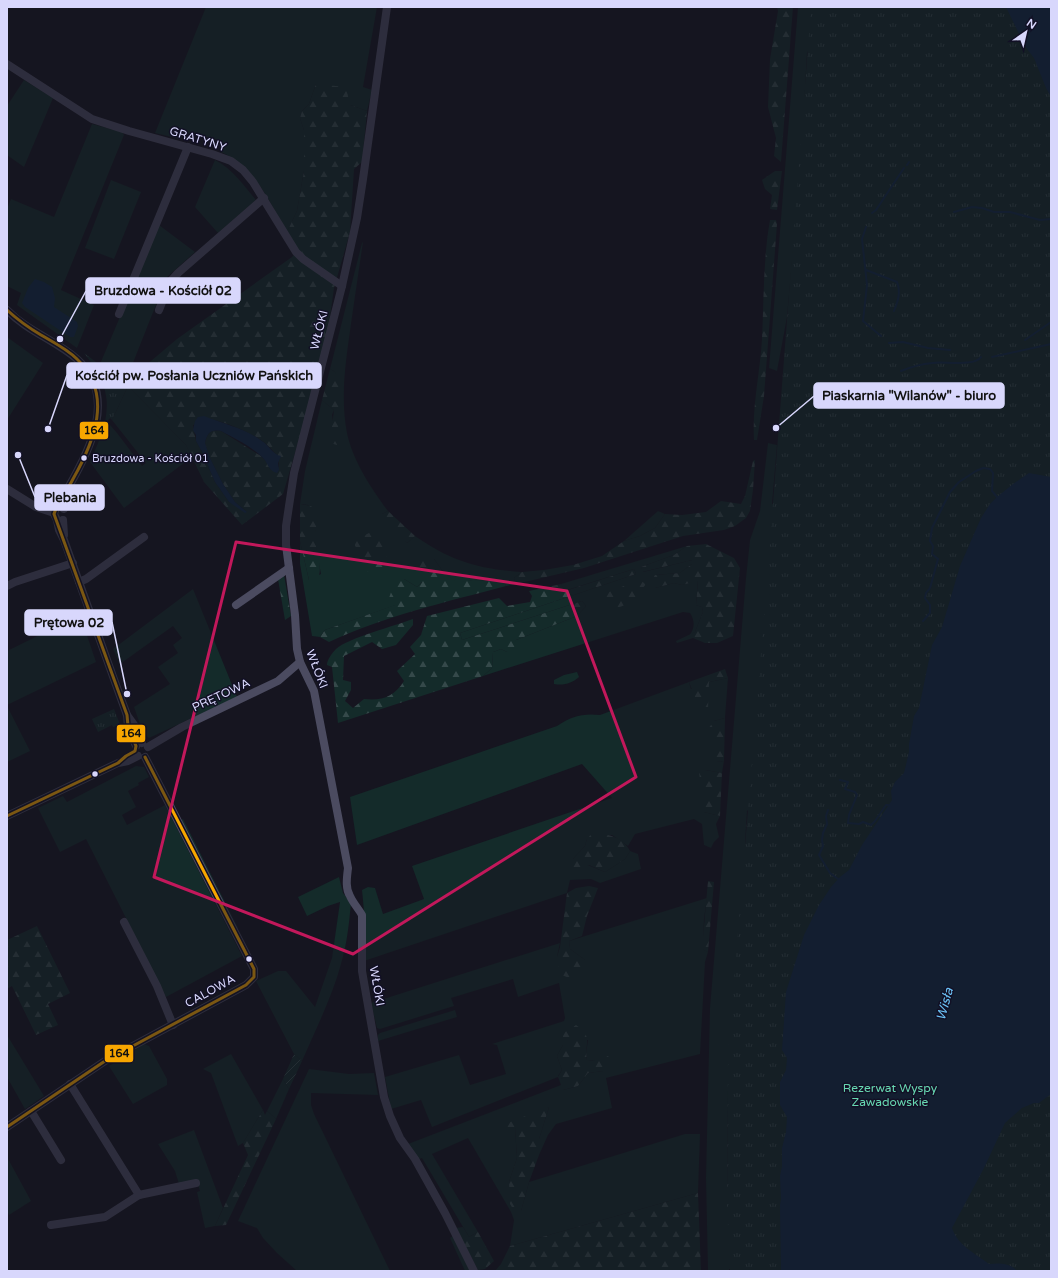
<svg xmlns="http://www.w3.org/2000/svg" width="1058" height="1278" font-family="'Varela Round',sans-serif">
  <defs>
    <pattern id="forest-firs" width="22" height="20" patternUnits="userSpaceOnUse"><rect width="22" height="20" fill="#142b2a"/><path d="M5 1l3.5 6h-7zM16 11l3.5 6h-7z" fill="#35494a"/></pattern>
    <pattern id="park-tufts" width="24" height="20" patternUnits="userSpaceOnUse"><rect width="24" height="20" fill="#142b2a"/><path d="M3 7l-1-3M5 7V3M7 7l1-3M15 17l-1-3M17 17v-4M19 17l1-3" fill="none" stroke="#35494a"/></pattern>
    <pattern id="garden-furrows" width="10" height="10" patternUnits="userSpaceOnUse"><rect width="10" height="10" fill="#142b2a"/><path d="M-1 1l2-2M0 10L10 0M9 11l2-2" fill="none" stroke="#35494a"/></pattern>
  </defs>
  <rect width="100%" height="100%" fill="#161520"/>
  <g fill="#142b2a" fill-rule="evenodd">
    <path d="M206 7H377L363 87 372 90 367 111 350 105 316 84 309 104 302 111 300 118 304 130V171L297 211 287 232C270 203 254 166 221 152L219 140 192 133 180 139 155 133Z"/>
    <path d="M798 7H817L813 41 807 53 801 160 787 317 777 371 769 368Z"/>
    <path d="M24 80 53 98 24 167 7 155V106Z"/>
    <path d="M92 124 122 132 124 135 61 290 94 305 77 348 17 305 21 293 7 286V209L11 199 54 217Z"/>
    <path d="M215 160C232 168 244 186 256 200L218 233 195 207Z"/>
    <path d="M111 180 141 192 114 259 85 248Z"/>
    <path d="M159 225 195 252 167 277 125 383 100 364Z"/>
    <path d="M363 242C359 269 355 296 351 324 346 360 340 396 347 433 353 461 371 488 388 511L382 514 407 543 415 536C451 561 478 569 522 572L514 578 516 584 506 586 503 581 473 580 457 583 444 573 434 559 422 582 417 587 404 579 396 605 325 630 320 637 312 636 300 564V541L309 580 321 574 314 537 318 517 308 505 300 504 305 471 322 400 334 410 332 415 337 445 335 372 330 369 362 243Z"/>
    <path d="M7 337 43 363 7 420Z"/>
    <path d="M128 386 186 445 192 457 124 508 90 462 104 429H108L110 425 117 433 142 466 146 463 112 420Z"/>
    <path d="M768 443 777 445 772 504 784 501 792 768 747 811 745 843 747 862 728 1091 727 1186H740L781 1271 729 1269V1271H708L706 1178 710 1008 746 578 750 540 760 511Z"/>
    <path d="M658 511 665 514 655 528 640 536 624 541Z"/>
    <path d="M687 546 674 555 641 567 643 572 692 560V564L680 573 655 575V588L674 583 682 585 698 580 696 605 702 607 703 612 695 632 689 636C695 628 695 621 690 613L683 612 483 676 492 668 493 652 501 649 507 652 516 640 577 616 586 606 582 601 462 640 460 633 636 574 634 569 564 591 561 584Z"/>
    <path d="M193 589 237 697 149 738 143 733 134 707 170 684 158 667 178 653 173 645 182 638 173 626 120 664 113 649Z"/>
    <path d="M80 615 96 662 7 705V651Z"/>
    <path d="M577 672 579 677C572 683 564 686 554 684V680L564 675Z"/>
    <path d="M728 678 725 718 714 721 716 739 717 762 724 761 722 773 705 770 704 812 720 816 716 824 719 837 714 842 711 848 704 845 702 824 694 819 635 834 628 846 612 835 587 839 585 846 573 859 605 872 625 859 630 851 638 854 641 869 600 883 591 879 570 880 567 893 364 961 365 922 362 890 368 887 375 888 383 914 424 899 412 866 612 798 582 764 357 845 350 797 557 726C572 716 583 713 600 715L689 682 691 689 709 682Z"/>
    <path d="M7 706 30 751 7 762Z"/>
    <path d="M136 766 144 767 149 777 138 783 139 785 128 791 136 807 122 815 127 825 165 805 242 956 166 997 86 839 60 852 38 808 63 796 67 802Z"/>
    <path d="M183 819 238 928 236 930 180 821Z"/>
    <path d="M339 877 343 893 351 903C349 924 347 944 341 964 332 997 316 1029 302 1061L294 1054 256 981 278 971H286L315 1007 332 958 340 902 328 906 307 916 298 897Z"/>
    <path d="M707 898 704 919 703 949 708 952 705 962 700 1054 606 1078 612 1108 556 1124 548 1135 539 1155V1139L549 1107 515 1127 517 1158 509 1182 521 1211 529 1182 685 1134H700L698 1193 510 1246 514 1220 511 1212 468 1138 432 1154 478 1232 469 1237 422 1158 419 1159 408 1144 561 1085 558 1077 432 1127 421 1100 391 1109 385 1077 459 1055 470 1085 506 1074 497 1045 492 1044 564 1021 565 1018 559 983 518 997 513 979 451 998 454 1006 380 1029 377 1028 371 1003 560 943 557 957 585 960 570 949 569 941ZM588 1040 586 1053 587 1060 595 1061 603 1071 588 1073 578 1086 563 1090V1079L558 1076 562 1070 557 1056 563 1045Z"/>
    <path d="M455 1010 457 1017 378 1041V1035L380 1033Z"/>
    <path d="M7 1035 44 1096 25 1109 7 1077Z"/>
    <path d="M144 1044 149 1046 167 1079V1085L133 1104 109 1066Z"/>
    <path d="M231 1054 263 1110 243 1143 238 1146 211 1073 203 1069Z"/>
    <path d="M309 1069 349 1074 374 1073 378 1095 311 1093V1105L314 1114 390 1271H297L277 1253 263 1238 257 1228 238 1221Z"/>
    <path d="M283 1079 289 1089 276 1119 267 1111Z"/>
    <path d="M194 1130 223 1208 215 1226 205 1228 197 1192 200 1191 197 1180 179 1184 175 1171 158 1144Z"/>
    <path d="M7 1157 31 1201 9 1215 7 1211Z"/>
    <path d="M454 1235 471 1271H465L450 1238Z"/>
  </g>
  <g fill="url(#forest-firs)" fill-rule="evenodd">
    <path d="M777 7H793L781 162 774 156 776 138 768 107 770 59 778 11Z"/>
    <path d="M316 84 346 87 350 105 367 111 362 162 354 169 350 232 334 288 329 323 304 422 283 494 242 525 204 482 186 445 125 383 177 339 292 257 298 250 287 232 297 211 304 171V130L300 118 302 111 309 104ZM213 420C226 422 254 434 265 443 270 447 273 452 278 456L279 467 270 469 267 462 261 456 221 431C211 429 207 433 205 443L210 458 223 484 235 502 247 512 229 502 215 482 202 452 196 441 193 425Z"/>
    <path d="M775 171H782L777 210 770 209 772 195 765 189 762 180Z"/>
    <path d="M770 220H776L777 224 764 396 757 440H754C752 406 760 373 762 339 764 299 763 259 770 220Z"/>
    <path d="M330 369 335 372 341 394 337 445 330 443 334 410 322 400Z"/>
    <path d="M755 460 753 490 750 511 746 518 735 526 724 530 683 536 584 568 516 584 514 578 522 572 544 570 573 565 602 556 624 541 640 536 655 528 665 514 682 515 706 512 721 501 741 504 745 496 753 461Z"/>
    <path d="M300 504C305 505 310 505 314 508 323 517 314 529 315 538 316 553 324 568 317 581L309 580 300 541Z"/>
    <path d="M388 511 415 536 407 543 382 522V514Z"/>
    <path d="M377 529 388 547 385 568 364 572 361 569 364 555 355 546V540Z"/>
    <path d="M706 544 734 558 740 568 733 636 717 643H705L693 638 677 643 676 641 695 632 703 612 702 607 696 605 698 581 682 585 674 583 655 588 649 585 655 575 680 573 692 564V560L642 572 641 567 674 555 687 546Z"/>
    <path d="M423 558 434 559 444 573 457 582 473 580 503 581 506 586C446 602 385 616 329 642L320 637 325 630 395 605 389 598 395 581 404 579 417 587 422 582 416 565Z"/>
    <path d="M634 569 636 574 460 633 462 640 582 601 586 606 577 616 516 640 514 651 507 652 501 649 493 652 492 668 483 676 338 723 332 667 327 665C327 660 332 653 336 649 348 638 395 626 413 619V625L396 645 382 649 372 642 344 656 343 680 351 682V690L345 701 353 708 364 699C382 701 394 697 404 681L397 671 415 654 410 647 421 635 427 616 499 598 507 606 530 602 532 596 529 591 561 584 565 591Z"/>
    <path d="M284 575 291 616 285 620 278 579Z"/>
    <path d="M639 580 646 584 631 603 611 610 599 598 601 595Z"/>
    <path d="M725 669 728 678 709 682 708 710H700L689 682Z"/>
    <path d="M725 718 724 761 717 762 713 756 716 739 708 729 714 721Z"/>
    <path d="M705 770 722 773 720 816 704 812 699 772Z"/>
    <path d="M593 832C607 834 623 837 630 851L625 859 605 872 589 865 571 870 573 859 585 846 587 839Z"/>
    <path d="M708 881 714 882 708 952 702 949Z"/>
    <path d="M589 886 598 888 587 916 582 936 569 941 570 949 585 960 587 970 577 981 559 974 557 957 560 947 567 893 576 888Z"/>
    <path d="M37 926 70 993 48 1004 58 1025 36 1035 12 986 7 989V940Z"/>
    <path d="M576 1025C594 1037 584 1043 587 1060L595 1061 602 1053 611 1058 612 1064 603 1071 588 1073 578 1086 563 1090V1079L558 1077 562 1070 557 1056 563 1045V1033Z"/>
    <path d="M549 1107 539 1139V1155L529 1182 521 1211 515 1212 510 1204 509 1182 517 1158 515 1127 507 1129 502 1125Z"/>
    <path d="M263 1110 265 1115 267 1111 276 1119 226 1225 215 1226 248 1155 243 1143Z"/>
    <path d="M698 1193 701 1271H495L501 1264 510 1246Z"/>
    <path d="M463 1227 469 1237 478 1232 494 1261 485 1269 478 1270 456 1228Z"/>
  </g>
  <g fill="url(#park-tufts)">
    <path d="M811 7H1046L1051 21V1271H730L727 1205 728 1053 770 542Z"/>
    <path d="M84 353 128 386 112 420 110 418 105 424C106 415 108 405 106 396 104 379 94 366 84 353Z"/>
    <path d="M114 709 121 727 117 726 113 727 112 725 98 732 92 719Z"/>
  </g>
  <path fill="url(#garden-furrows)" d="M294 1054 302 1061 289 1089 283 1079Z"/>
  <g fill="#112944">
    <path d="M1006 7H1051V97L1046 88 1034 58 1024 45 1020 36Z"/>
    <path d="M35 279 44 282 52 287 55 298 54 307 77 322 78 326 74 337H70L25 307 22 303 28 288Z"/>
    <path d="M204 416C223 424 245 428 262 441 269 445 273 455 281 456L278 463 279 470 277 473C268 471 268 462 262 457 251 446 234 438 221 431 211 429 207 433 205 443L210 458 223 484 235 502 247 512 245 513 229 502 215 482 202 452 196 441V435L193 430 195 421 198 417Z"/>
    <path d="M1029 473 1051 477V1094L1039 1103H1034L1022 1108 1005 1123 984 1168 952 1228C958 1246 975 1253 989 1264 998 1263 1011 1263 1017 1271H781L780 1205 781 1199 780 1176 782 1166V1148L786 1132 787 1117 780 1105V1082L786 1070 787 1058 782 1050 786 992 804 935 819 905 831 887 840 877 849 870 862 845 892 800 891 791 895 782 904 773 909 752V744L914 716 919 708 932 645 942 627 960 566 981 518 990 504 997 497 1013 484Z"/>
  </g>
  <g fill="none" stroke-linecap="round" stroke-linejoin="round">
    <g stroke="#112944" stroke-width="2">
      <path d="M907 165 909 162"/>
      <path d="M954 212 972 207 982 208 994 212H1010L1040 220 1051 219"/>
      <path d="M872 213 876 210 904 168"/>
      <path d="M866 227 862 239 867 285 863 321 881 336"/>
      <path d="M866 270 897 282C901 293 898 301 894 311"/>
      <path d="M1025 340 1051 322"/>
      <path d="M889 343 903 342 928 348 950 350"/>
      <path d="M992 357 1051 344"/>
      <path d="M901 371C911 367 921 364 932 363 944 361 974 367 981 357"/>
      <path d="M923 621 930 613V605L925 598 926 593 930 588 938 559 932 554 933 546 930 541 932 528 950 492 959 482 976 471 983 468 990 469 993 473 992 491 997 497"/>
      <path d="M840 780 848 782 845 789 855 792 857 795 849 815 848 823 859 824 863 822 871 825 875 821 886 805H888"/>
      <path d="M828 810 826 816 827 824 823 833 822 840 823 846 819 855 830 873 838 879"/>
    </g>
    <g stroke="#4b4b60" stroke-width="8">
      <path d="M387 7 363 179 357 218 342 286 294 473 286 526V545L295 615 297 649 300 662 314 691 348 868C347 877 345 888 350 896 353 903 358 908 362 915V971L384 1097 390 1116 400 1138 415 1159 445 1213 474 1271"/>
      <path d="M7 64 92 119 129 131 212 154 231 161 243 170 253 182 296 252 303 259 342 286"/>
      <path d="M7 310C27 331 55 340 77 359 118 396 90 450 68 488 63 496 56 505 54 514L57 520 59 530 64 540 120 696 127 715 128 726 136 746"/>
      <path d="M159 310 170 282 178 273 264 198"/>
      <path d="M119 314 188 147"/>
      <path d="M7 489 36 507 54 513"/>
      <path d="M64 509 67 500 68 489"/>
      <path d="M63 520 64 535"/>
      <path d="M79 582 86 579 144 537"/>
      <path d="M7 586 15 582 73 563"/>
      <path d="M236 605 289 568"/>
      <path d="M127 715 135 726 142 743"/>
      <path d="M148 747 182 727 278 681 300 662"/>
      <path d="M7 816 118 763 128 761 138 756"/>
      <path d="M124 922 157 986 173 1025"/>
      <path d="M70 1084 139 1195"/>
      <path d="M31 1111 61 1160"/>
      <path d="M7 1127 105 1061 246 985 254 977V969L145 757"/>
      <path d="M51 1225 105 1217 139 1195 196 1183"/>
    </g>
    <defs>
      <g id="bus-1">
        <path d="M7 310C18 320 29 328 41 335 53 342 67 349 77 359 114 394 94 442 73 479 67 491 58 501 54 514L127 715 128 726 136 746 135 751 126 756 118 763 7 816"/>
        <path d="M7 1127 105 1061 246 985 254 977V969L145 757"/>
      </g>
    </defs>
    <use href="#bus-1" stroke="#121025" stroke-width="6"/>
    <use href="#bus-1" stroke="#f7a600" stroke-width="3"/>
  </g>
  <path d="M0 0H1058V1278H0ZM236 542 567 591 636 777 353 954 154 877Z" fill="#161520" fill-opacity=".55" fill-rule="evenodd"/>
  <path fill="none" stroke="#c2185b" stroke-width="3" stroke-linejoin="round" d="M236 542 567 591 636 777 353 954 154 877Z"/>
  <g fill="#d8d7fc" stroke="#121025" stroke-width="1.5">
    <circle cx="84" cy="458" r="3.5"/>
    <circle cx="95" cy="774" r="3.5"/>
    <circle cx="249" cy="959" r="3.5"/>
  </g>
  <g text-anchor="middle" stroke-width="3" stroke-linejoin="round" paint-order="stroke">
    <g font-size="11" fill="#d8d7fc" stroke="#121025" text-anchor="start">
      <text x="92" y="462">Bruzdowa - Kościół 01</text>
    </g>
    <g font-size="12" fill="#d8d7fc" stroke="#121025">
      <text transform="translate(198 139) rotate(17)" y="4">GRATYNY</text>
      <text transform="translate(319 330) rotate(-76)" y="4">WŁÓKI</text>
      <text transform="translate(317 669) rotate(69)" y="4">WŁÓKI</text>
      <text transform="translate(221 695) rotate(-25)" y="4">PRĘTOWA</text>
      <text transform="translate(377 986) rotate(80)" y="4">WŁÓKI</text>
      <text transform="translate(210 991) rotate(-29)" y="4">CALOWA</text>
    </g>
    <g font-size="12" fill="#67d8b2" stroke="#121025">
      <text x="890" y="1092">Rezerwat Wyspy<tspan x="890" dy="14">Zawadowskie</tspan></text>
    </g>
    <g font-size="13" font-style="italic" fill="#6bc2f6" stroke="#121025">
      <text transform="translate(944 1004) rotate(-75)" y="5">Wisła</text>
    </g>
  </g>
  <path fill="none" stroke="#d8d7fc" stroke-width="1.5" d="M60 339L86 291M48 429L67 375M776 428L814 396M18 455L35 497M127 694L112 622"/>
  <g fill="#d8d7fc" stroke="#121025" stroke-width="1.5">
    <circle cx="60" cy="339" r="4"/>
    <circle cx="48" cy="429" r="4"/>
    <circle cx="776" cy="428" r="4"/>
    <circle cx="18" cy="455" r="4"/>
    <circle cx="127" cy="694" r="4"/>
  </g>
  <g fill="#d8d7fc" stroke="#d8d7fc" stroke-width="1.5">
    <rect x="86" y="278" width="154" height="25" rx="4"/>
    <rect x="67" y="363" width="254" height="25" rx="4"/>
    <rect x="814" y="383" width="190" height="25" rx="4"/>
    <rect x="35" y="485" width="69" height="25" rx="4"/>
    <rect x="25" y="610" width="87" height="25" rx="4"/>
  </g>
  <g font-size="13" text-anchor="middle" font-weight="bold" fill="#111">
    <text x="163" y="295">Bruzdowa - Kościół 02</text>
    <text x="194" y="380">Kościół pw. Posłania Uczniów Pańskich</text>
    <text x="909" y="400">Piaskarnia "Wilanów" - biuro</text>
    <text x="70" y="502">Plebania</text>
    <text x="69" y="627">Prętowa 02</text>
  </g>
  <g stroke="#121025" stroke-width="1.5">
    <rect x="79" y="421" width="30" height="19" rx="4" fill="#f7a600"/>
    <rect x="116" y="724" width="30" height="19" rx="4" fill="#f7a600"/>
    <rect x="104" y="1044" width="30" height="19" rx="4" fill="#f7a600"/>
  </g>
  <g font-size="11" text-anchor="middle" font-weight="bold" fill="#111">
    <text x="94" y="434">164</text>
    <text x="131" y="737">164</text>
    <text x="119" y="1057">164</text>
  </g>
  <rect width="1058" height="1278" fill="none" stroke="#d8d7fc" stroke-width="16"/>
  <g transform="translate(1026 32) rotate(34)" stroke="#121025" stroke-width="3" paint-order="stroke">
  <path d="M0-3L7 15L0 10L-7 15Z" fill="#d8d7fc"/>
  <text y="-6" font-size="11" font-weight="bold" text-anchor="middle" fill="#d8d7fc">N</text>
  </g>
</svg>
